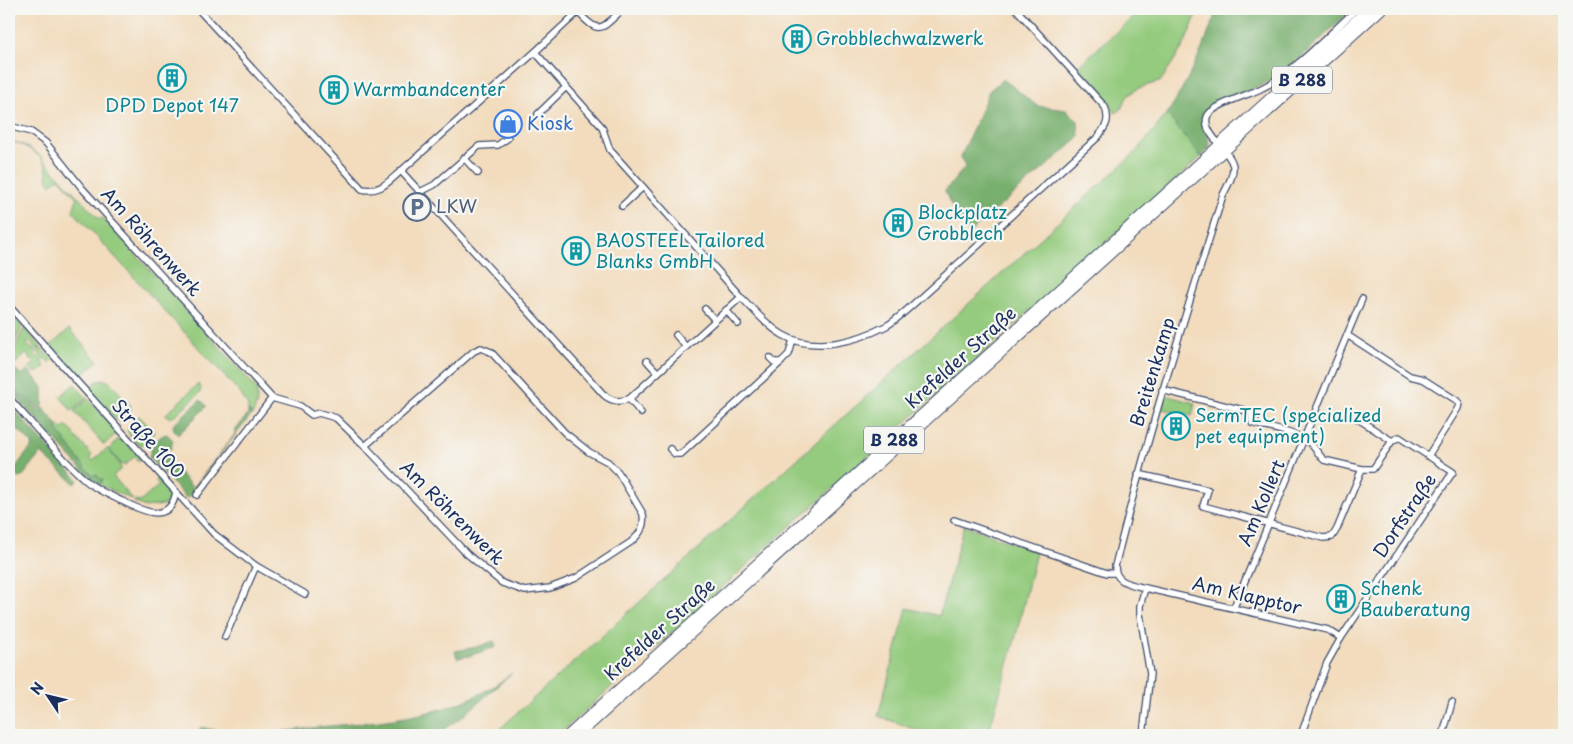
<svg xmlns="http://www.w3.org/2000/svg" width="1573" height="744" font-family="'Playpen Sans',sans-serif">
  <rect width="100%" height="100%" fill="#f6f6f2"/>
  <filter id="ink" filterUnits="userSpaceOnUse"><feTurbulence type="fractalNoise" baseFrequency=".02" numOctaves="2"/><feDisplacementMap in="SourceGraphic" scale="10" xChannelSelector="R" yChannelSelector="G"/><feConvolveMatrix kernelMatrix="1 2 1 2 8 2 1 2 1" color-interpolation-filters="sRGB"/></filter>
  <filter id="wash" filterUnits="userSpaceOnUse"><feTurbulence type="fractalNoise" baseFrequency=".0096" numOctaves="4" result="noise"/><feDisplacementMap in="SourceGraphic" scale="20" xChannelSelector="R" yChannelSelector="G"/><feGaussianBlur stdDeviation="1.12" result="paint"/><feColorMatrix in="noise" values="0 0 0 0 0 0 0 0 0 0 0 0 0 0 0 0 0 1.4 0 .05"/><feComposite in="paint" operator="in"/></filter>
  <g filter="url(#wash)">
    <rect width="100%" height="100%" fill="#f2dcbd"/>
    <g fill="#94cb7e" stroke="#587d6e">
      <path d="M1142 9H1199L1184 45 1160 82C1150 84 1137 88 1130 94 1123 100 1124 110 1115 113L1078 66Z"/>
      <path d="M1167 114 1201 157 558 735H493L1137 151Z"/>
      <path d="M9 141 24 145 38 154 99 219 103 218 257 389V402L253 415 248 410V406L240 393 73 211 77 198 59 178 51 185C47 180 47 177 47 171 46 156 27 147 15 142L9 144Z"/>
      <path d="M9 312 22 326 12 350 14 351 24 328 41 347 37 350 29 342 26 344 36 352 35 354 39 358 41 356 37 351 41 348 53 360 50 363 44 358 41 361 45 367 39 372H33L29 368 35 363 26 354 13 366 9 364Z"/>
      <path d="M69 329 98 361 78 379 49 347Z"/>
      <path d="M103 379 111 383 131 406 130 412 121 421 116 420 88 390 96 382Z"/>
      <path d="M74 384 87 398 72 411 60 397Z"/>
      <path d="M198 384 201 388 200 393 173 417H168L166 414Z"/>
      <path d="M1168 396 1195 403 1192 416 1162 409 1165 398Z"/>
      <path d="M88 399 118 432 104 445 74 411Z"/>
      <path d="M139 416 154 432C147 450 135 447 128 432V429L131 430 132 426 130 424Z"/>
      <path d="M56 423 62 429 67 426 74 433V435L92 455 90 457 93 461 106 449H108L120 464 121 469 113 476 133 500 100 485 102 480 93 476 83 465 57 430Z"/>
      <path d="M121 436 140 457 138 461 134 457 125 465 121 464 109 449Z"/>
      <path d="M158 478C168 485 172 494 165 505L145 507 134 502 135 500 140 502 159 485 156 481Z"/>
      <path d="M964 525 1036 552 1016 636 988 735H931L878 716 907 608 939 616Z"/>
    </g>
    <g fill="#77af6d" stroke="#496f66">
      <path d="M1217 9H1352C1325 34 1295 68 1262 85 1246 94 1213 97 1204 113 1197 125 1208 133 1210 145L1207 151 1201 157 1167 114C1188 81 1205 46 1217 9Z"/>
      <path d="M1003 79 1037 106 1066 110 1078 121 1079 138 969 233 950 203 945 191 965 167 961 157 989 91Z"/>
      <path d="M9 364 22 375 28 370 43 387V406L41 409 9 386Z"/>
      <path d="M10 388 41 411 43 408 56 423 58 431 83 465 93 476 96 474 101 480 103 478 100 485 85 473 9 389Z"/>
      <path d="M200 400 206 405V407L178 435 174 430 173 425Z"/>
      <path d="M9 404 78 480 75 484 41 453 22 477 18 478 15 475C14 465 27 454 33 445L9 421Z"/>
      <path d="M248 410 252 416 251 415 198 483 199 484 187 499 149 457C151 447 157 436 167 434L173 440 171 448 164 455 193 488 235 434V431L248 414Z"/>
      <path d="M494 641 496 647 469 656 457 658 455 651 477 647Z"/>
      <path d="M512 673 461 718 436 735H209L199 731 201 727C240 738 280 732 319 727 384 721 459 717 512 673Z"/>
    </g>
    <g fill="none" stroke-linecap="round" stroke-linejoin="round">
      <path stroke="#77b5ea" stroke-width="2" d="M1557 9 1564 18"/>
    </g>
  </g>
  <g filter="url(#ink)">
    <g fill="none" stroke-linecap="round" stroke-linejoin="round">
      <defs>
        <g id="minor">
          <path d="M198 9 362 189C380 193 388 182 401 171"/>
          <path d="M578 12C600 36 601 29 623 9"/>
          <path d="M535 52 602 127 610 150 741 297 629 399C619 402 613 402 604 395L401 171Z"/>
          <path d="M535 52 578 12 575 9"/>
          <path d="M538 114 566 87"/>
          <path d="M9 126 31 132 46 143 82 188 272 398 300 406 312 415 319 413 336 418 365 446 466 553 502 583 525 591 550 588 576 578 631 542C640 534 645 527 643 514L618 472 608 462 589 452 565 433 491 352 481 348 474 351 365 446"/>
          <path d="M464 158 478 173"/>
          <path d="M420 192 434 185 479 146 498 145 508 138"/>
          <path d="M622 206 643 187"/>
          <path d="M741 297C754 310 767 326 783 335 814 353 857 341 886 326 894 322 901 315 908 309L1098 137C1106 126 1110 121 1105 107L1016 9"/>
          <path d="M9 306 176 492C170 526 141 510 122 501 107 494 93 488 82 477 56 453 33 424 9 398"/>
          <path d="M705 309 715 320"/>
          <path d="M726 310 738 324"/>
          <path d="M676 335 686 347"/>
          <path d="M1347 335 1410 376 1423 379 1456 400 1459 403 1458 408 1428 456"/>
          <path d="M770 358 774 362H781"/>
          <path d="M647 361 657 372"/>
          <path d="M1162 390 1251 412 1262 416 1264 427"/>
          <path d="M629 399 641 413"/>
          <path d="M1251 412 1252 423C1265 427 1296 433 1305 439 1314 445 1317 453 1324 460L1362 469H1373L1392 441 1399 437 1453 472 1341 638 1327 663 1301 735"/>
          <path d="M1358 419 1392 441"/>
          <path d="M670 449 675 454H681L781 362 789 354 793 340"/>
          <path d="M1138 474 1208 490 1203 506 1323 538 1332 537 1337 529 1362 469"/>
          <path d="M176 492 214 534 256 566 305 594"/>
          <path d="M197 495 272 398"/>
          <path d="M954 520 1107 573H1115"/>
          <path d="M1234 607 1362 299"/>
          <path d="M225 637 256 566"/>
          <path d="M1341 638 1328 630 1145 588C1131 584 1115 583 1115 566 1146 441 1184 318 1223 195 1227 187 1234 176 1233 166 1231 151 1202 134 1207 117 1211 105 1249 95 1260 89 1294 73 1329 34 1357 9"/>
          <path d="M1143 735 1150 674 1140 614V606L1145 588"/>
          <path d="M1443 735 1452 702"/>
        </g>
        <g id="primary">
          <path d="M568 735 1219 145"/>
          <path d="M579 735 1224 151"/>
        </g>
        <g id="trunk">
          <path d="M1219 145 1369 9"/>
          <path d="M1224 151 1381 9"/>
        </g>
      </defs>
      <use href="#minor" stroke="#3b496c" stroke-width="8"/>
      <use href="#primary" stroke="#3b496c" stroke-width="11"/>
      <use href="#trunk" stroke="#3b496c" stroke-width="12"/>
      <use href="#minor" stroke="#fff" stroke-width="5.5"/>
      <use href="#primary" stroke="#fff" stroke-width="9"/>
      <use href="#trunk" stroke="#fff" stroke-width="10"/>
    </g>
  </g>
  <defs>
    <symbol id="building-ring" viewBox="-11 -11 22 22"><circle r="9.5" fill="#f6f6f2" stroke="#0f9aa8" stroke-width="1.5"/><path d="M-4-6H4V6H1V3H-1V6H-4ZM-2.5-4.3h1.7v1.8h-1.7ZM.8-4.3h1.7v1.8H.8ZM-2.5-1h1.7V.8h-1.7ZM.8-1h1.7V.8H.8Z" fill="#0f9aa8"/></symbol>
    <symbol id="shop-ring" viewBox="-11 -11 22 22"><circle r="9.5" fill="#f6f6f2" stroke="#3f7fe0" stroke-width="1.5"/><path d="M-5-2.5h2.3a2.7 3.5 0 0 1 5.4 0H5L5.5 6h-11ZM-1.5-2.5h3a1.5 2.3 0 0 0-3 0Z" fill="#3f7fe0"/></symbol>
    <symbol id="parking-ring" viewBox="-11 -11 22 22"><circle r="9.5" fill="#f6f6f2" stroke="#5c6f8a" stroke-width="1.5"/><path d="M-3.5-5.5H1a3.5 3.5 0 0 1 0 7H-1V5.5H-3.5ZM-1-3.4V-.6H.8a1.4 1.4 0 0 0 0-2.8Z" fill="#5c6f8a"/></symbol>
  </defs>
  <g fill-rule="evenodd">
    <use href="#building-ring" x="781" y="23" width="32" height="32"/>
    <use href="#building-ring" x="156" y="62" width="32" height="32"/>
    <use href="#building-ring" x="318" y="74" width="32" height="32"/>
    <use href="#shop-ring" x="492" y="108" width="32" height="32"/>
    <use href="#parking-ring" x="401" y="191" width="32" height="32"/>
    <use href="#building-ring" x="882" y="207" width="32" height="32"/>
    <use href="#building-ring" x="560" y="235" width="32" height="32"/>
    <use href="#building-ring" x="1160" y="410" width="32" height="32"/>
    <use href="#building-ring" x="1325" y="583" width="32" height="32"/>
  </g>
  <g text-anchor="middle" stroke-width="4.5" stroke-linejoin="round" paint-order="stroke">
    <g fill="#f6f6f2" stroke="#5d6b8a" stroke-width="1">
      <rect x="1272" y="66.5" width="60" height="27" rx="4"/>
      <rect x="864" y="426.5" width="60" height="27" rx="4"/>
    </g>
    <g font-size="16" font-weight="bold" fill="#1b2f5e">
      <text x="1302" y="86">B 288</text>
      <text x="894" y="446">B 288</text>
    </g>
    <g font-size="18" fill="#0d838f" stroke="#f6f6f2" text-anchor="start">
      <text x="816" y="45">Grobblechwalzwerk</text>
      <text x="353" y="96">Warmbandcenter</text>
      <text x="172" y="112" text-anchor="middle">DPD Depot 147</text>
      <text x="917" y="219">Blockplatz<tspan x="917" dy="21">Grobblech</tspan></text>
      <text x="595" y="247">BAOSTEEL Tailored<tspan x="595" dy="21">Blanks GmbH</tspan></text>
      <text x="1195" y="422">SermTEC (specialized<tspan x="1195" dy="21">pet equipment)</tspan></text>
      <text x="1360" y="595">Schenk<tspan x="1360" dy="21">Bauberatung</tspan></text>
    </g>
    <g font-size="18" fill="#366cbe" stroke="#f6f6f2" text-anchor="start">
      <text x="527" y="130">Kiosk</text>
    </g>
    <g font-size="18" fill="#4e5e75" stroke="#f6f6f2" text-anchor="start">
      <text x="436" y="213">LKW</text>
    </g>
    <g font-size="18" fill="#1b2f5e" stroke="#f6f6f2">
      <text transform="translate(151 242) rotate(48)" y="6">Am Röhrenwerk</text>
      <text transform="translate(961 358) rotate(-42)" y="6">Krefelder Straße</text>
      <text transform="translate(1153 372) rotate(-73)" y="6">Breitenkamp</text>
      <text transform="translate(148 439) rotate(48)" y="6">Straße 100</text>
      <text transform="translate(1262 503) rotate(-67)" y="6">Am Kollert</text>
      <text transform="translate(452 513) rotate(45)" y="6">Am Röhrenwerk</text>
      <text transform="translate(1405 516) rotate(-56)" y="6">Dorfstraße</text>
      <text transform="translate(1247 596) rotate(13)" y="6">Am Klapptor</text>
      <text transform="translate(660 630) rotate(-42)" y="6">Krefelder Straße</text>
    </g>
  </g>
  <rect width="1573" height="744" fill="none" stroke="#f6f6f2" stroke-width="30"/>
  <g transform="translate(48 696) rotate(305)" stroke="#f6f6f2" stroke-width="4" paint-order="stroke">
  <path d="M0-4L9 19L0 12L-9 19Z" fill="#1b2f5e"/>
  <text y="-8" font-size="14" font-weight="bold" text-anchor="middle" fill="#1b2f5e">N</text>
  </g>
</svg>
